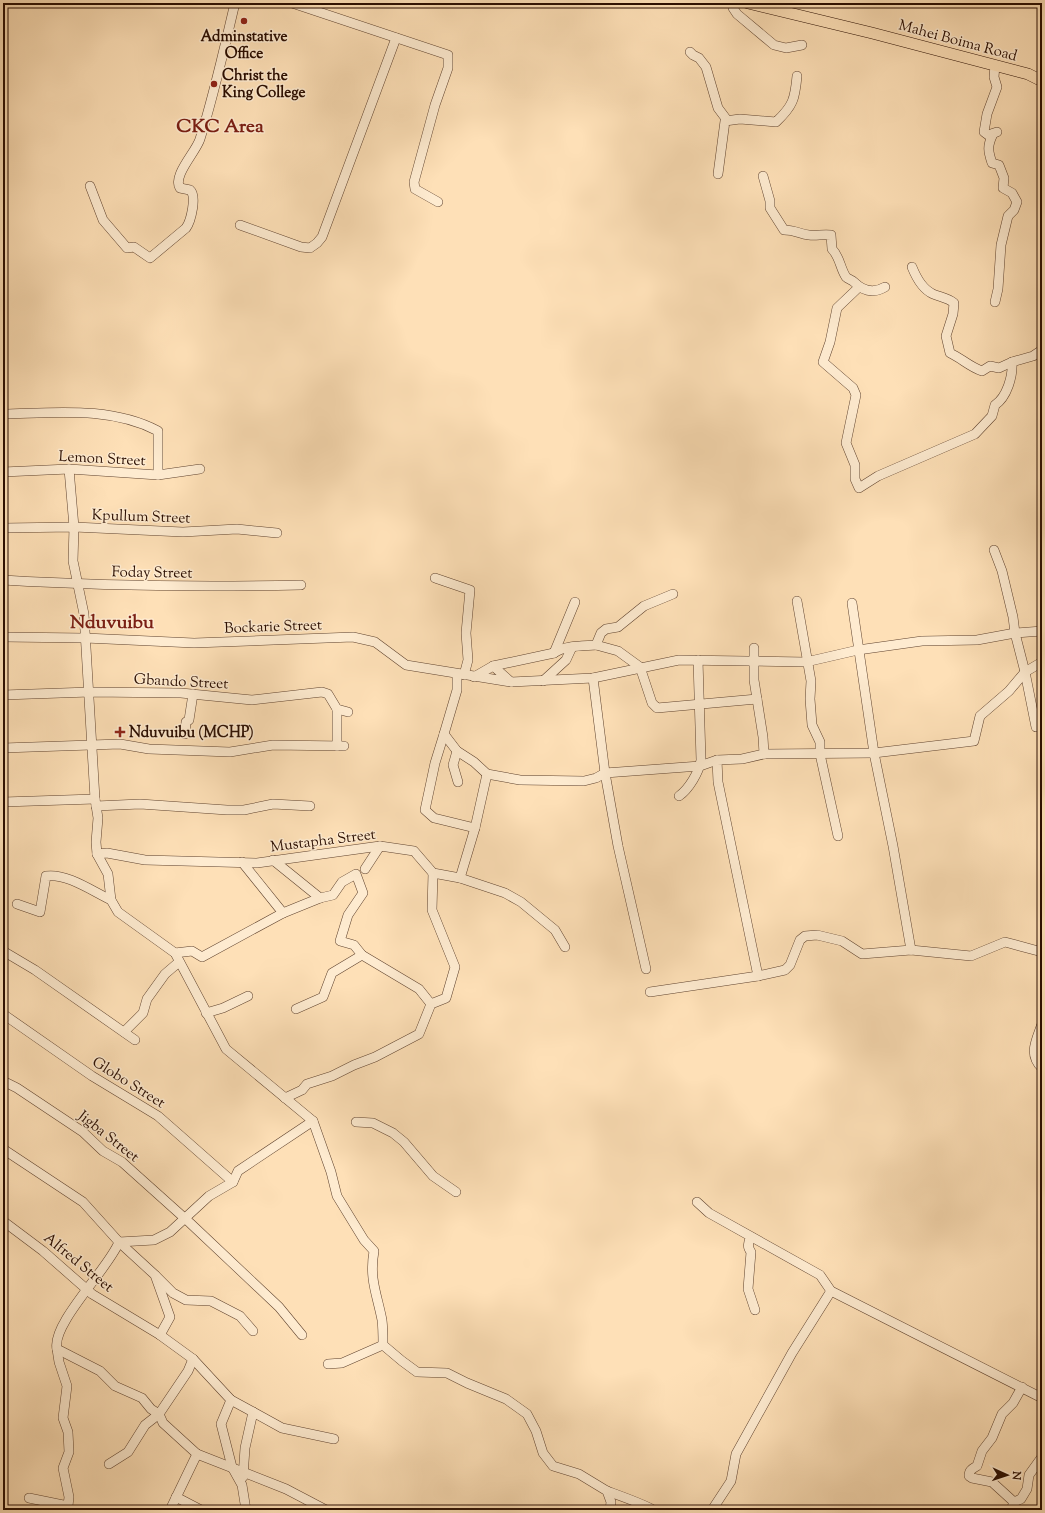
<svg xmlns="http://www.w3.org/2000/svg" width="1045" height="1513" font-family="'Sorts Mill Goudy',serif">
  <rect width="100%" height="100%" fill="#fee0b7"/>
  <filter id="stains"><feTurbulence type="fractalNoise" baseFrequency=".005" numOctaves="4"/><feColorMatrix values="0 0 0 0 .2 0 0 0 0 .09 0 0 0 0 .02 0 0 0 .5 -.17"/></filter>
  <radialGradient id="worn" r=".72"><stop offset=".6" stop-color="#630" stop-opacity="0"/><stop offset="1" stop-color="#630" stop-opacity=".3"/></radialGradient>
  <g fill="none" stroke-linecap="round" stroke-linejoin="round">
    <defs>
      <g id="minor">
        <path d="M292 3 448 55V68L435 105 414 182 415 189 438 202"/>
        <path d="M735 3 733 8 737 14 774 45 786 48 802 45"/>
        <path d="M690 52 693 55 699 58 706 67 718 108 727 120"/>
        <path d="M995 65 994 77 997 87 987 114 984 132 988 135 997 132"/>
        <path d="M993 134C987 146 988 151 992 163L999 165 1004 178 1003 188 1012 193 1017 202 1014 210 1008 216 1001 245 998 289 995 302"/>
        <path d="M718 174 725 121 740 119 776 122C793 106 795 99 797 76"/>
        <path d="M763 176 770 201V208L784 230C795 230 800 234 809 235 816 236 823 234 831 235L832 249C840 257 840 268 846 277 848 279 852 280 854 282 863 291 873 294 885 287"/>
        <path d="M90 186 103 220 127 248 134 247 150 258 186 228C191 221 197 196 190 190L180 188C172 176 196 152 200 139 214 95 224 49 235 3"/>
        <path d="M240 225 301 247 310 248 317 243 322 237 396 38"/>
        <path d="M912 267C916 277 922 289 933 294 940 297 948 298 954 303L953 314 946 336 950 353C961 358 970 367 982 371L990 366 999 368 1012 362"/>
        <path d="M858 288 837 308 830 342 823 362 853 388 856 395 846 443 855 465V479L859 488 878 476 975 434 992 416 995 405C1007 397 1013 376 1012 362L1033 356 1042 350"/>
        <path d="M3 414C55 413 110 406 158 431V475"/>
        <path d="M69 469 74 527 73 561 84 614 95 799 98 818 96 842 97 854 108 874 111 900 118 912 175 953 226 1049 313 1121 238 1171 233 1182 209 1196 170 1232 154 1240 119 1242"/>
        <path d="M3 472 69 469 158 475 200 469"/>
        <path d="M3 528 74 527 183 532 237 529 277 533"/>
        <path d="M994 550 1002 571 1013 617 1015 633 1025 672 1036 727"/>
        <path d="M435 578 470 590 466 633 468 660 464 675"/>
        <path d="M3 580C102 586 201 587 301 585"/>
        <path d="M797 601 811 681 810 699 812 725 820 742V754L838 836"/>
        <path d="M852 603 874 753 893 846 911 950"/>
        <path d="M3 637 85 638 194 643 353 637 375 642 406 665 511 682 493 666"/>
        <path d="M596 645 618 651 640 667 652 703 657 708 757 699 754 680V648"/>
        <path d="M554 653 575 602"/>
        <path d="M457 674V690L444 734 457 751 474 762 487 774 520 780 584 781 596 778 605 773 618 846 646 969"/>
        <path d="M474 677 493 666 554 653C566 645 582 646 596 645L601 633 606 629 618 627 644 606 673 594"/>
        <path d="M593 678 605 773 700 766 717 760"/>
        <path d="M543 681 566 660 572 647"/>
        <path d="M511 682 593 678 679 660 806 662 858 650 922 641 977 640 1015 633 1042 631"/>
        <path d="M3 695 90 692 181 693 252 700 322 692 328 694 337 709 348 712"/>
        <path d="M757 699 763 737 764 754 742 759 717 760 718 782 758 976"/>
        <path d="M185 734 186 722 189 720 193 694"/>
        <path d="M444 734 435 763 425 810 434 818 475 828"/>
        <path d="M337 746V709"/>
        <path d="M3 748 120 744 149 749 230 752 273 745 344 746"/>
        <path d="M457 751 453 765 458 782"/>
        <path d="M764 754 874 753 974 741 980 716 1009 691 1025 672 1042 662"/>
        <path d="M679 796C689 789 699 772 701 760L698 660"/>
        <path d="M3 802 95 799"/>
        <path d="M96 806 140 804 227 810H244L273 804 310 806"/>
        <path d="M97 854 107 853 145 860 257 863 380 846 414 851 433 873 460 878 505 893 521 902 555 930 565 947"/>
        <path d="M273 860 320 898 333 895 342 882 356 874 363 893 348 915 340 941 354 945 362 955 419 989 431 1004"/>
        <path d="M242 862 283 913"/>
        <path d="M365 869 380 846"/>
        <path d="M460 878 475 828 487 774"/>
        <path d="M17 904 40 912 46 876C67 873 92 891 111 900"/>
        <path d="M3 951 35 970 135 1040"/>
        <path d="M175 953 192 951 202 957 283 913 320 898"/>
        <path d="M650 992 758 976 785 970 790 965 800 940 805 936 817 935 842 941 862 954 911 950 971 956 1005 942 1042 952"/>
        <path d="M296 1009 323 997 332 973 362 955"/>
        <path d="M206 1013 223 1008 248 996"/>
        <path d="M3 1014 92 1076 158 1116 233 1182"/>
        <path d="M1042 1024C1036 1041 1028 1054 1042 1068"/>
        <path d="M124 1032 143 1013 147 999 165 974 179 962"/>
        <path d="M3 1081 17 1088 83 1132 103 1151 122 1162 190 1223 279 1307 302 1335"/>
        <path d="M285 1098 302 1090 307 1084 332 1076 354 1065 375 1057 419 1034 431 1004 446 998 455 967 432 910 433 873"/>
        <path d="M313 1121 331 1172 337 1196 364 1240 374 1251C369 1279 377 1294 382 1320 383 1328 383 1337 383 1345L402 1361 417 1372 447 1373 467 1383 506 1399 527 1414 536 1431 543 1453 553 1466 579 1474 607 1491 611 1502 610 1510"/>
        <path d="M356 1122 373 1123 393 1133 404 1142 433 1176 456 1192"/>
        <path d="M3 1149 83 1202 119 1242 155 1275 170 1317 160 1335 193 1359 231 1400 221 1424 232 1467 242 1485 246 1510"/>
        <path d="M697 1202 709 1213 820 1275 831 1291 1042 1398"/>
        <path d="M3 1221 43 1251 92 1294 160 1335"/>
        <path d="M751 1237C748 1242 747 1247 751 1252L748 1289 755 1310"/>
        <path d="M156 1276 173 1293 186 1300 211 1301 240 1316 253 1331"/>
        <path d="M328 1364 342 1363 383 1345"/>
        <path d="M231 1400 253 1412 245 1448 243 1477"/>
        <path d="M253 1412 282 1428 334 1439"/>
        <path d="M197 1454 286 1489 326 1510"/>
        <path d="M109 1464 128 1452 145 1425 159 1414 151 1409 142 1398 115 1386 100 1371 57 1349C51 1324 109 1268 119 1242"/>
        <path d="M607 1491C615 1494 649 1506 653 1510"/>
        <path d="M176 1497 201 1510"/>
        <path d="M29 1498 68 1506 69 1497 63 1468 69 1452 68 1432 63 1418 67 1386 59 1362 57 1349"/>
        <path d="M1014 1502 992 1482 972 1478 969 1476C969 1470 972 1469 977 1466L982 1451 992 1438 1002 1414 1013 1403 1022 1387"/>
        <path d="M170 1510 197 1454 163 1423 159 1414 188 1371 193 1359"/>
        <path d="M712 1510 731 1481 736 1454 792 1353 831 1291"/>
        <path d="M1011 1510 1014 1502 1021 1499 1027 1489 1029 1475 1042 1457"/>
      </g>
      <path id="major" d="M748 3 872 33 1028 74 1042 81"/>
    </defs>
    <use href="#minor" stroke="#5f422e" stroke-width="10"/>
    <use href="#major" stroke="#2a0d00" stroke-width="12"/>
    <use href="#minor" stroke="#feebd0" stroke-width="9"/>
    <use href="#major" stroke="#fee0b7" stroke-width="11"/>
  </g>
  <g fill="#8f2418" stroke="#feebd0" stroke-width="1.5">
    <circle cx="244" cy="21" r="4"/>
    <circle cx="214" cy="84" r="4"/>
    <path d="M118 726h4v4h4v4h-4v4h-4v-4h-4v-4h4z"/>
  </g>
  <g text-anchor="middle" stroke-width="3" stroke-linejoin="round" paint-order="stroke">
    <g font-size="15" font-weight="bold" fill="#2a0d00" stroke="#feebd0" text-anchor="start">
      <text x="244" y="41" text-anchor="middle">Adminstative<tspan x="244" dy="17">Office</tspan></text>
      <text x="222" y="80">Christ the<tspan x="222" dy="17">King College</tspan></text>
      <text x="129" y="737">Nduvuibu (MCHP)</text>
    </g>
    <g font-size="15" fill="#2a0d00" stroke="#feebd0">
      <text transform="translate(958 40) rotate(15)" y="5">Mahei Boima Road</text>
      <text transform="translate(102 458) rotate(3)" y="5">Lemon Street</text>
      <text transform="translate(141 516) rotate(2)" y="5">Kpullum Street</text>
      <text transform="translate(152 572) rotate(1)" y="5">Foday Street</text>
      <text transform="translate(273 626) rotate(-2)" y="5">Bockarie Street</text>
      <text transform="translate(181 681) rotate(3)" y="5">Gbando Street</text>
      <text transform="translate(323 840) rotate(-7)" y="5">Mustapha Street</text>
      <text transform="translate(129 1082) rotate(32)" y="5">Globo Street</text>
      <text transform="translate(109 1136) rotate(38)" y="5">Jigba Street</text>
      <text transform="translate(79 1262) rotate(39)" y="5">Alfred Street</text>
    </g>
    <g font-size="19" font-weight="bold" fill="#7a1f14" stroke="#feebd0">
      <text x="220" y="132">CKC Area</text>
      <text x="112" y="628">Nduvuibu</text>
    </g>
  </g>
  <rect width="1045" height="1513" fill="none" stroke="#fee0b7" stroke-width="16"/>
  <rect x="4" y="4" width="1037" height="1505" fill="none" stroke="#2a0d00" stroke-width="2"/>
  <rect x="8" y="8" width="1029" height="1497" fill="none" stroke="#2a0d00"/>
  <g transform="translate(1007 1475) rotate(93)" stroke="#feebd0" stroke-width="3" paint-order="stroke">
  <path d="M0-3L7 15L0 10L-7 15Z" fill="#2a0d00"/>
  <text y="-6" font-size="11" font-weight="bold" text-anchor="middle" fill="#2a0d00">N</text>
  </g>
  <rect width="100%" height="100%" filter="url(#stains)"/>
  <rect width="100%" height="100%" fill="url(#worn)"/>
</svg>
